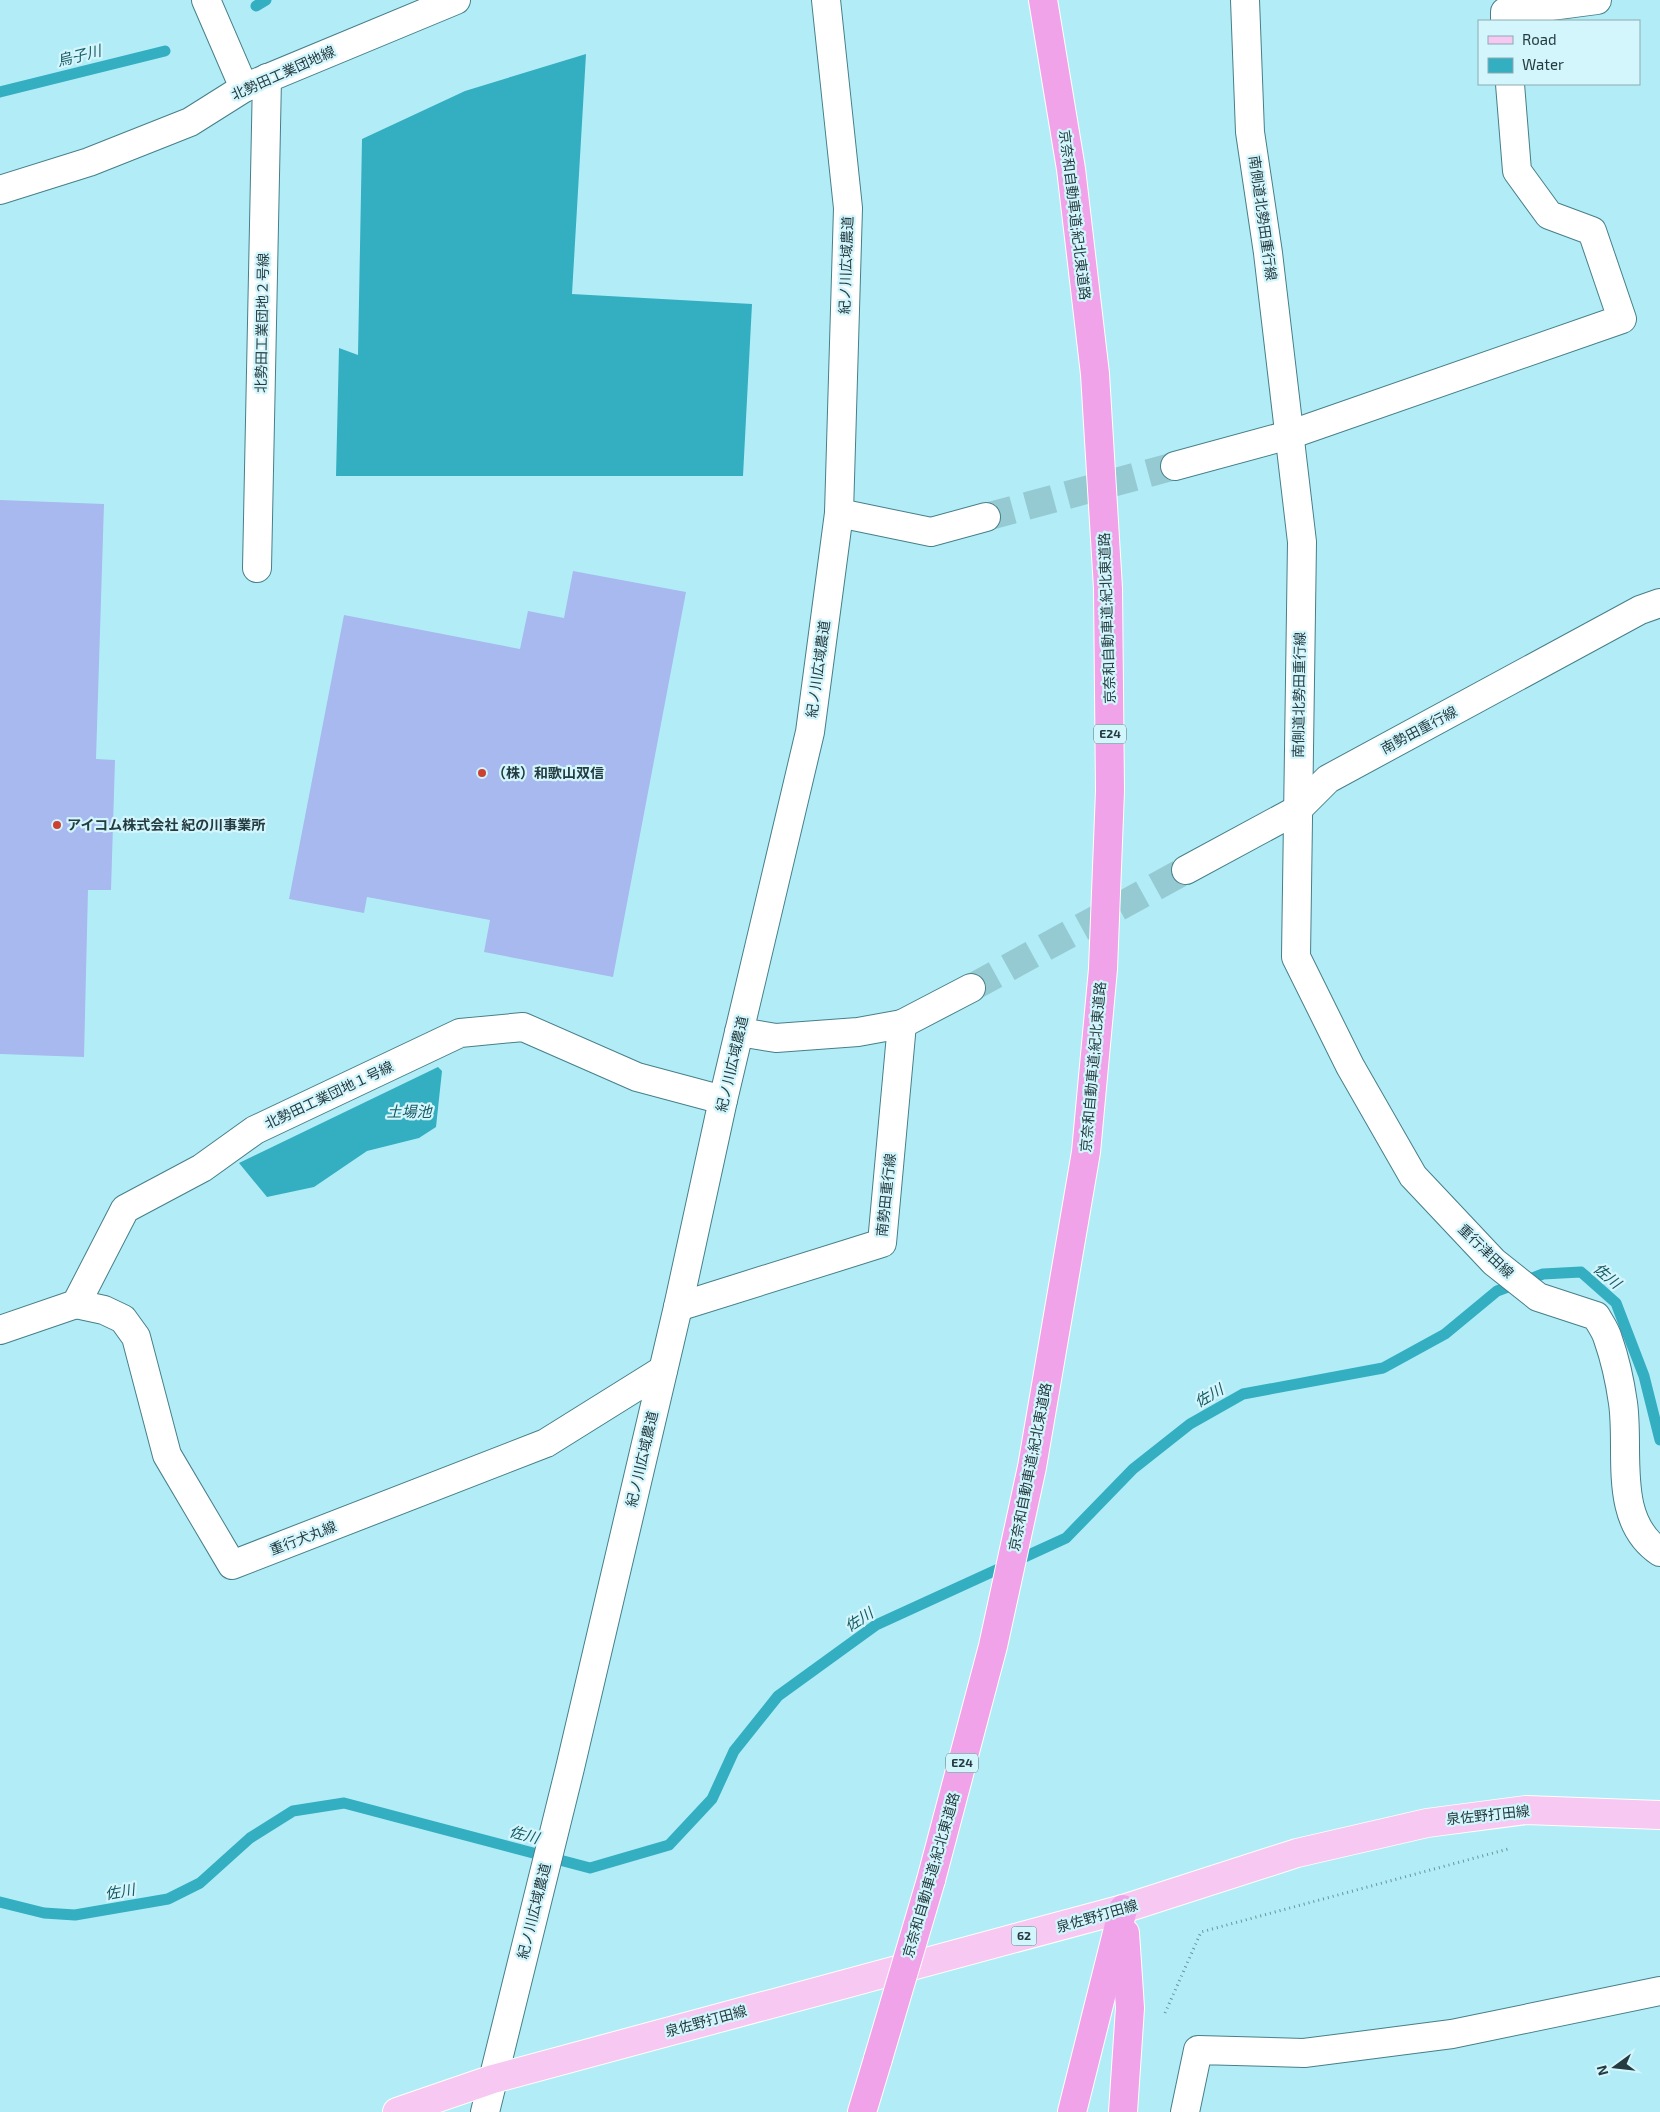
<svg xmlns="http://www.w3.org/2000/svg" width="1660" height="2112" font-family="'Exo 2','Noto Sans JP',sans-serif">
  <rect width="100%" height="100%" fill="#b2edf7"/>
  <g fill="#34aec1">
    <path d="M586 54 572 294 752 304 743 476H336L339 348 358 355 362 139 465 91Z"/>
    <path d="M438 1067 442 1071 436 1127 419 1138 367 1151 314 1187 267 1197 239 1163Z"/>
  </g>
  <g fill="none" stroke-linecap="round" stroke-linejoin="round">
    <g stroke="#34aec1" stroke-width="11">
      <path d="M256 6 266 0"/>
      <path d="M0 92 165 51"/>
      <path d="M0 1902 44 1913 75 1915 168 1899 200 1883 250 1838 293 1811 344 1803 590 1868 669 1845 712 1799 734 1751 778 1696 876 1625 1066 1538 1133 1469 1190 1424 1243 1394 1383 1368 1445 1334 1497 1291 1543 1274 1581 1272 1616 1303 1644 1376 1660 1440"/>
    </g>
  </g>
  <g fill="#a7b9ef">
    <path d="M0 500 104 504 96 759 115 760 111 890H88L84 1057 0 1054Z"/>
    <path d="M573 571 686 592 613 977 484 952 490 920 367 897 364 913 289 899 344 615 520 649 528 611 564 618Z"/>
  </g>
  <g fill="none" stroke-linecap="round" stroke-linejoin="round">
    <g stroke="#96cad3" stroke-width="28" stroke-dasharray="28 14" stroke-linecap="butt">
      <path d="M986 517 1175 466"/>
      <path d="M971 988 1186 870"/>
    </g>
    <defs>
      <g id="minor">
        <path d="M206 0 244 88"/>
        <path d="M1245 0 1250 132 1268 253 1302 542 1296 957 1350 1066 1413 1176 1494 1262 1538 1297 1596 1316C1600 1323 1606 1331 1608 1339 1615 1359 1620 1382 1623 1403 1630 1451 1612 1520 1660 1552"/>
        <path d="M1505 21V12L1597 0"/>
        <path d="M0 190 89 162 190 122 244 88 456 0"/>
        <path d="M1175 466 1289 435 1622 319 1592 231 1549 215 1517 171 1510 84"/>
        <path d="M839 513 931 532 986 517"/>
        <path d="M257 568 267 78"/>
        <path d="M1186 870 1297 810 1328 779 1640 610 1660 603"/>
        <path d="M739 1032 776 1038 858 1032 902 1024"/>
        <path d="M76 1304 104 1310 123 1319 136 1337 167 1455 232 1565 546 1443 663 1370"/>
        <path d="M678 1307 882 1243 902 1024 971 988"/>
        <path d="M0 1330 76 1304 125 1209 202 1168 255 1130 460 1033 523 1027 637 1077 723 1100"/>
        <path d="M485 2112 570 1768 678 1307 723 1100 810 732 839 513 848 208 826 0"/>
        <path d="M1185 2112 1198 2050 1304 2053 1452 2034 1660 1991"/>
      </g>
      <path id="major" d="M397 2112 493 2079 1123 1909 1297 1853 1427 1823 1526 1810 1660 1815"/>
      <g id="highway">
        <path d="M931 1880 993 1646 1032 1467 1086 1152 1103 969 1110 791 1108 588 1095 374 1071 169 1043 0"/>
        <path d="M862 2112 878 2059"/>
        <path d="M1072 2112 1123 1909"/>
        <path d="M1123 2112 1130 2008 1125 1933"/>
      </g>
    </defs>
    <use href="#minor" stroke="#467f89" stroke-width="30"/>
    <use href="#major" stroke="#fff" stroke-width="30"/>
    <use href="#highway" stroke="#fff" stroke-width="30"/>
    <path stroke="#6a939b" stroke-width="3" stroke-dasharray="1 4" stroke-linecap="butt" d="M1165 2013 1201 1932 1508 1849"/>
    <use href="#minor" stroke="#fff" stroke-width="28"/>
    <use href="#major" stroke="#f7c8f2" stroke-width="28"/>
    <use href="#highway" stroke="#f1a3ea" stroke-width="28"/>
    <defs>
      <path id="highway-bridge" d="M878 2059 931 1880"/>
    </defs>
    <use href="#highway-bridge" stroke="#fff" stroke-width="30" stroke-linecap="butt"/>
    <use href="#highway-bridge" stroke="#f1a3ea" stroke-width="28"/>
  </g>
  <g fill="#cd4131" stroke="#d3f5fc" stroke-width="2">
    <circle cx="482" cy="773" r="5"/>
    <circle cx="57" cy="825" r="5"/>
  </g>
  <g text-anchor="middle" stroke-width="4.5" stroke-linejoin="round" paint-order="stroke">
    <g fill="#d3f5fc" stroke="#587479" stroke-width="1">
      <rect x="1094" y="724.5" width="32" height="19" rx="4"/>
      <rect x="946" y="1753.5" width="32" height="19" rx="4"/>
      <rect x="1011.5" y="1926.5" width="25" height="19" rx="4"/>
    </g>
    <g font-size="12" font-weight="bold" fill="#243c41">
      <text x="1110" y="738">E24</text>
      <text x="962" y="1767">E24</text>
      <text x="1024" y="1940">62</text>
    </g>
    <g font-size="14" fill="#243c41" stroke="#d3f5fc">
      <text transform="translate(283 73) rotate(-24)" y="5">北勢田工業団地線</text>
      <text transform="translate(1075 215) rotate(83)" y="5">京奈和自動車道;紀北東道路</text>
      <text transform="translate(1263 218) rotate(82)" y="5">南側道北勢田重行線</text>
      <text transform="translate(846 265) rotate(-88)" y="5">紀ノ川広域農道</text>
      <text transform="translate(262 323) rotate(-89)" y="5">北勢田工業団地２号線</text>
      <text transform="translate(1107 618) rotate(-92)" y="5">京奈和自動車道;紀北東道路</text>
      <text transform="translate(818 669) rotate(-82)" y="5">紀ノ川広域農道</text>
      <text transform="translate(1299 695) rotate(-89)" y="5">南側道北勢田重行線</text>
      <text transform="translate(1419 730) rotate(-28)" y="5">南勢田重行線</text>
      <text transform="translate(732 1064) rotate(-77)" y="5">紀ノ川広域農道</text>
      <text transform="translate(1093 1067) rotate(-85)" y="5">京奈和自動車道;紀北東道路</text>
      <text transform="translate(329 1095) rotate(-25)" y="5">北勢田工業団地１号線</text>
      <text transform="translate(886 1195) rotate(-84)" y="5">南勢田重行線</text>
      <text transform="translate(1486 1251) rotate(44)" y="5">重行津田線</text>
      <text transform="translate(642 1459) rotate(-77)" y="5">紀ノ川広域農道</text>
      <text transform="translate(1030 1467) rotate(-79)" y="5">京奈和自動車道;紀北東道路</text>
      <text transform="translate(303 1538) rotate(-21)" y="5">重行犬丸線</text>
      <text transform="translate(1488 1815) rotate(-6)" y="5">泉佐野打田線</text>
      <text transform="translate(931 1875) rotate(-74)" y="5">京奈和自動車道;紀北東道路</text>
      <text transform="translate(534 1911) rotate(-76)" y="5">紀ノ川広域農道</text>
      <text transform="translate(1097 1916) rotate(-16)" y="5">泉佐野打田線</text>
      <text transform="translate(706 2021) rotate(-15)" y="5">泉佐野打田線</text>
    </g>
    <g font-size="14" font-weight="bold" fill="#243c41" stroke="#d3f5fc" text-anchor="start">
      <text x="492" y="778">（株）和歌山双信</text>
      <text x="67" y="830">アイコム株式会社 紀の川事業所</text>
    </g>
    <g font-size="15" font-style="italic" fill="#185a64" stroke="#d3f5fc">
      <text transform="translate(79 56) rotate(-14)" y="5">烏子川</text>
      <text x="409" y="1117">土場池</text>
      <text transform="translate(1607 1276) rotate(40)" y="5">佐川</text>
      <text transform="translate(1209 1396) rotate(-30)" y="5">佐川</text>
      <text transform="translate(859 1620) rotate(-33)" y="5">佐川</text>
      <text transform="translate(524 1835) rotate(15)" y="5">佐川</text>
      <text transform="translate(120 1892) rotate(-10)" y="5">佐川</text>
    </g>
  </g>
  <rect x="1478" y="20" width="162" height="65" fill="#d3f5fc" stroke="#8dabb1"/>
  <rect x="1488" y="36" width="25" height="8" fill="#f7c8f2" stroke="#8dabb1"/>
  <text x="1522" y="45" font-size="15" fill="#243c41">Road</text>
  <rect x="1488" y="58" width="25" height="15" fill="#34aec1" stroke="#8dabb1"/>
  <text x="1522" y="70" font-size="15" fill="#243c41">Water</text>
  <g transform="translate(1615 2067) rotate(255)" stroke="#d3f5fc" stroke-width="4" paint-order="stroke">
  <path d="M0-4L9 19L0 12L-9 19Z" fill="#243c41"/>
  <text y="-8" font-size="14" font-weight="bold" text-anchor="middle" fill="#243c41">N</text>
  </g>
</svg>
